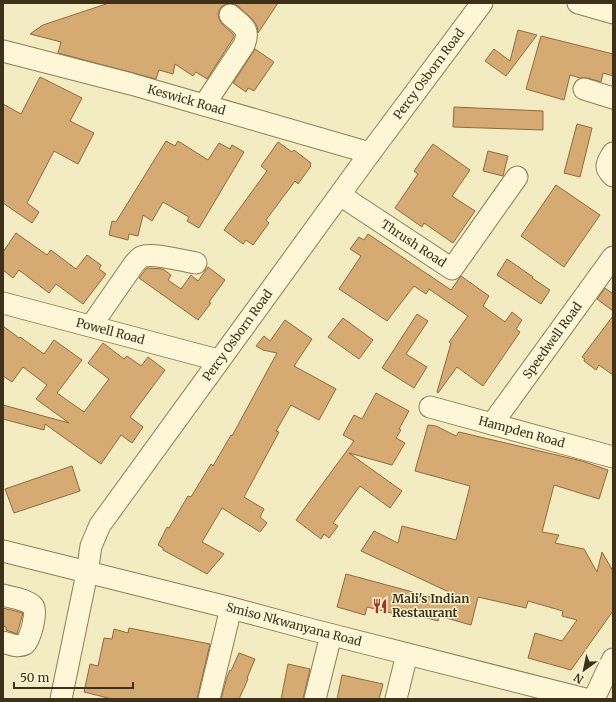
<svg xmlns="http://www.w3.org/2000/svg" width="616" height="702" font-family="Merriweather,serif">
  <rect width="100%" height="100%" fill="#f3ecc2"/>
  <g fill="#d6ab73" stroke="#926939">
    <path d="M109 3H278L258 33 257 26 253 20 238 6 232 3 226 4 221 7 218 13 219 19 222 24 234 35V37L207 79 196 72 193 76 175 64 173 74 159 70 156 79 58 53 61 42 30 34 43 25Z"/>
    <path d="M518 30 537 35 506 76 485 61 494 49 510 61Z"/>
    <path d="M541 36 613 54V76L603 73 601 82 588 78H580L570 75 564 100 526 89Z"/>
    <path d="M255 49 274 62 254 91 248 88 246 92 233 83Z"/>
    <path d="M40 77 82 98 70 121 94 133 78 164 54 151 27 203 39 212 32 223 3 203V104L21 114Z"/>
    <path d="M454 107 543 111V130L453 127Z"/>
    <path d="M577 124 592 128 580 177 564 173Z"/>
    <path d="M166 141 175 146 178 141 208 160 219 143 230 149 232 145 244 152 199 228 187 221 189 217 163 202 152 221 143 215 138 236 129 234 128 240 109 235 112 221 116 222Z"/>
    <path d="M278 142 292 152 294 150 311 163 310 165 311 166 298 184 295 181 266 220 269 223 253 245 246 240 243 244 224 230 267 171 261 166Z"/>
    <path d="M433 144 470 170 452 196 475 211 453 243 424 223 422 227 395 208 418 174 414 171Z"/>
    <path d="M488 151 508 156 503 176 483 171Z"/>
    <path d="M556 185 600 215 564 267 521 236Z"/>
    <path d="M16 233 47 255 51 250 76 269 87 255 101 265 99 269 106 274 83 304 56 284 49 293 19 270 13 278 3 270V252Z"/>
    <path d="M368 234 451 290 461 276 489 296 483 306 505 322 512 312 522 320 516 329 520 332 483 386 457 367 438 393 437 392 451 343 449 342 468 316 429 289 426 294 414 286 387 321 339 289 361 256 350 249 359 237 364 240Z"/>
    <path d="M507 259 533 277 532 278 550 290 541 304 497 275Z"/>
    <path d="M208 267 225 280 209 302 211 303 198 320 139 278 147 268 163 269 171 275 168 280 181 289 191 275 198 281Z"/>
    <path d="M605 288 613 294V311L597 299Z"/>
    <path d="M417 314 428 321 406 354 427 367 414 388 382 368Z"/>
    <path d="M613 316V375L599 365 596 370 584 361 585 359 582 357Z"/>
    <path d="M343 318 373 340 359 359 328 337Z"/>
    <path d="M285 320 312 339 294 366 336 389 319 420 291 405 276 431 279 432 244 497 264 509 260 517 267 523 260 532 222 508 202 542 224 554 207 574 163 550V548L158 545 167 527 169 528 188 496 191 497 211 464 213 466 231 435 232 436 277 353 263 350 256 346 264 336 270 341Z"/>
    <path d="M3 326 19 338 20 337 44 354 54 340 82 360 57 393 84 412 109 379 88 363 103 343 124 359 127 356 141 366 148 357 165 370 130 417 143 427 132 443 121 435 101 464 45 424 44 430 3 419V405L69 423 36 399 47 385 23 367 12 382 3 376Z"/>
    <path d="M376 393 409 411 399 429 401 430 396 438 405 443 392 465 349 453 402 491 390 508 360 486 333 523 338 526 329 538 324 534 321 539 296 520 354 441 343 435 354 415 362 419Z"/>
    <path d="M428 425 436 426 456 436 459 432 582 461 608 470 599 499 554 485 542 532 559 535 555 543 584 549 597 572 602 552 613 571V611L571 670 528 658 535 633 562 641 577 620 562 616 563 611 528 601 526 608 478 597 471 625 439 616 438 621 405 612 404 616 367 607 365 615 337 607 346 574 446 601 449 592 361 551 374 531 398 543 402 526 456 540 470 486 415 471Z"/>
    <path d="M72 466 80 491 14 513 5 489Z"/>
    <path d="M3 608 23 613 17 634 6 630V627L3 626Z"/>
    <path d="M129 628 210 644 197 699H112L84 692 90 664 98 666 104 638 112 639 114 629 128 633Z"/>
    <path d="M239 653 255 659 247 678 248 679 239 699H221L227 677 230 670 231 671Z"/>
    <path d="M288 664 310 669 303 699H281Z"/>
    <path d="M342 675 383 684 379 699H337Z"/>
  </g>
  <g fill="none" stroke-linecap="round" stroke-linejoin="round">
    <defs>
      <g id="minor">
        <path d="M578 3 613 13"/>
        <path id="s1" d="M3 51 131 84 370 153"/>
        <path d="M584 89 613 98"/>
        <path d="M204 105 244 45C251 28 242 26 230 15"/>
        <path d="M613 153C607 163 603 167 613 176"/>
        <path id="s2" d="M340 195 452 269 517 177"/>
        <path id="s3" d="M3 303 218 360"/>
        <path d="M91 326 134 264C136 262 138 259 141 257 152 252 183 261 196 263"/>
        <path id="s4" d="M430 407 613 457"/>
        <path id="s5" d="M492 424 613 257"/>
        <path id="s6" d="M3 551 231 608 313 630 585 699"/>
        <path d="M3 595C12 598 26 599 33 606 38 611 30 640 25 644 18 648 10 644 3 642"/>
        <path id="s7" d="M61 699 87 573 91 546 100 525 370 153 482 3"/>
        <path d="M209 699 231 608"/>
        <path d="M315 699 331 635"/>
        <path d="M396 699 407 654"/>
        <path d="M594 699 606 673 613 659"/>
      </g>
    </defs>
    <use href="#minor" stroke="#907d56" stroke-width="23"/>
    <use href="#minor" stroke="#fdf7d7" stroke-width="21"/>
  </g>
  <defs>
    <symbol id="restaurant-bare" viewBox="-9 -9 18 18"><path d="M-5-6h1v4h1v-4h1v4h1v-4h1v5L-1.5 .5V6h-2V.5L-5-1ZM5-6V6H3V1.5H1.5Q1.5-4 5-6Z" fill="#a7311f" stroke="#faf4d3" stroke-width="2.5" paint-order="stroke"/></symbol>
  </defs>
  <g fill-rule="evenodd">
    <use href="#restaurant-bare" x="369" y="595" width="22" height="22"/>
  </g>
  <g text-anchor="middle" stroke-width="3" stroke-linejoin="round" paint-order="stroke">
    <g font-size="12" fill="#3e311c" stroke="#faf4d3">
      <text dy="4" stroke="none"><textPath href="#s7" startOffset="737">Percy Osborn Road</textPath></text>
      <text dy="4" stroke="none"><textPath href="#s1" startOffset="190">Keswick Road</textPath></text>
      <text dy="4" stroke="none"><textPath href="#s2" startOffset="88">Thrush Road</textPath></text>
      <text dy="4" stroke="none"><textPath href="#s3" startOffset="111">Powell Road</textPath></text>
      <text dy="4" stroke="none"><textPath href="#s7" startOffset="413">Percy Osborn Road</textPath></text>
      <text dy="4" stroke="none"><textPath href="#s5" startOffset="103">Speedwell Road</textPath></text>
      <text dy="4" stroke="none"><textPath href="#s4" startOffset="95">Hampden Road</textPath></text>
      <text dy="4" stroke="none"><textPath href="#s6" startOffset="300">Smiso Nkwanyana Road</textPath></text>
    </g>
    <g font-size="12" font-weight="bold" fill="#3e311c" stroke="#faf4d3" text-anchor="start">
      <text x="392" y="603">Mali's Indian<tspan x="392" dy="14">Restaurant</tspan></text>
    </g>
  </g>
  <rect width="616" height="702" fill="none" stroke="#3e311c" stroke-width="8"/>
  <g transform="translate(584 670) rotate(213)" stroke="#faf4d3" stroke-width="3" paint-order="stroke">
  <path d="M0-3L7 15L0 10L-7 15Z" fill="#3e311c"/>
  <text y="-6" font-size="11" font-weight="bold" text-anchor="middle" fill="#3e311c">N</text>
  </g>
  <path d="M14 682v6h119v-6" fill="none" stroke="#3e311c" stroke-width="2"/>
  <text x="20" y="682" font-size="12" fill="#3e311c" stroke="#faf4d3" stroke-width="3" paint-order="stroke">50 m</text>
</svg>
